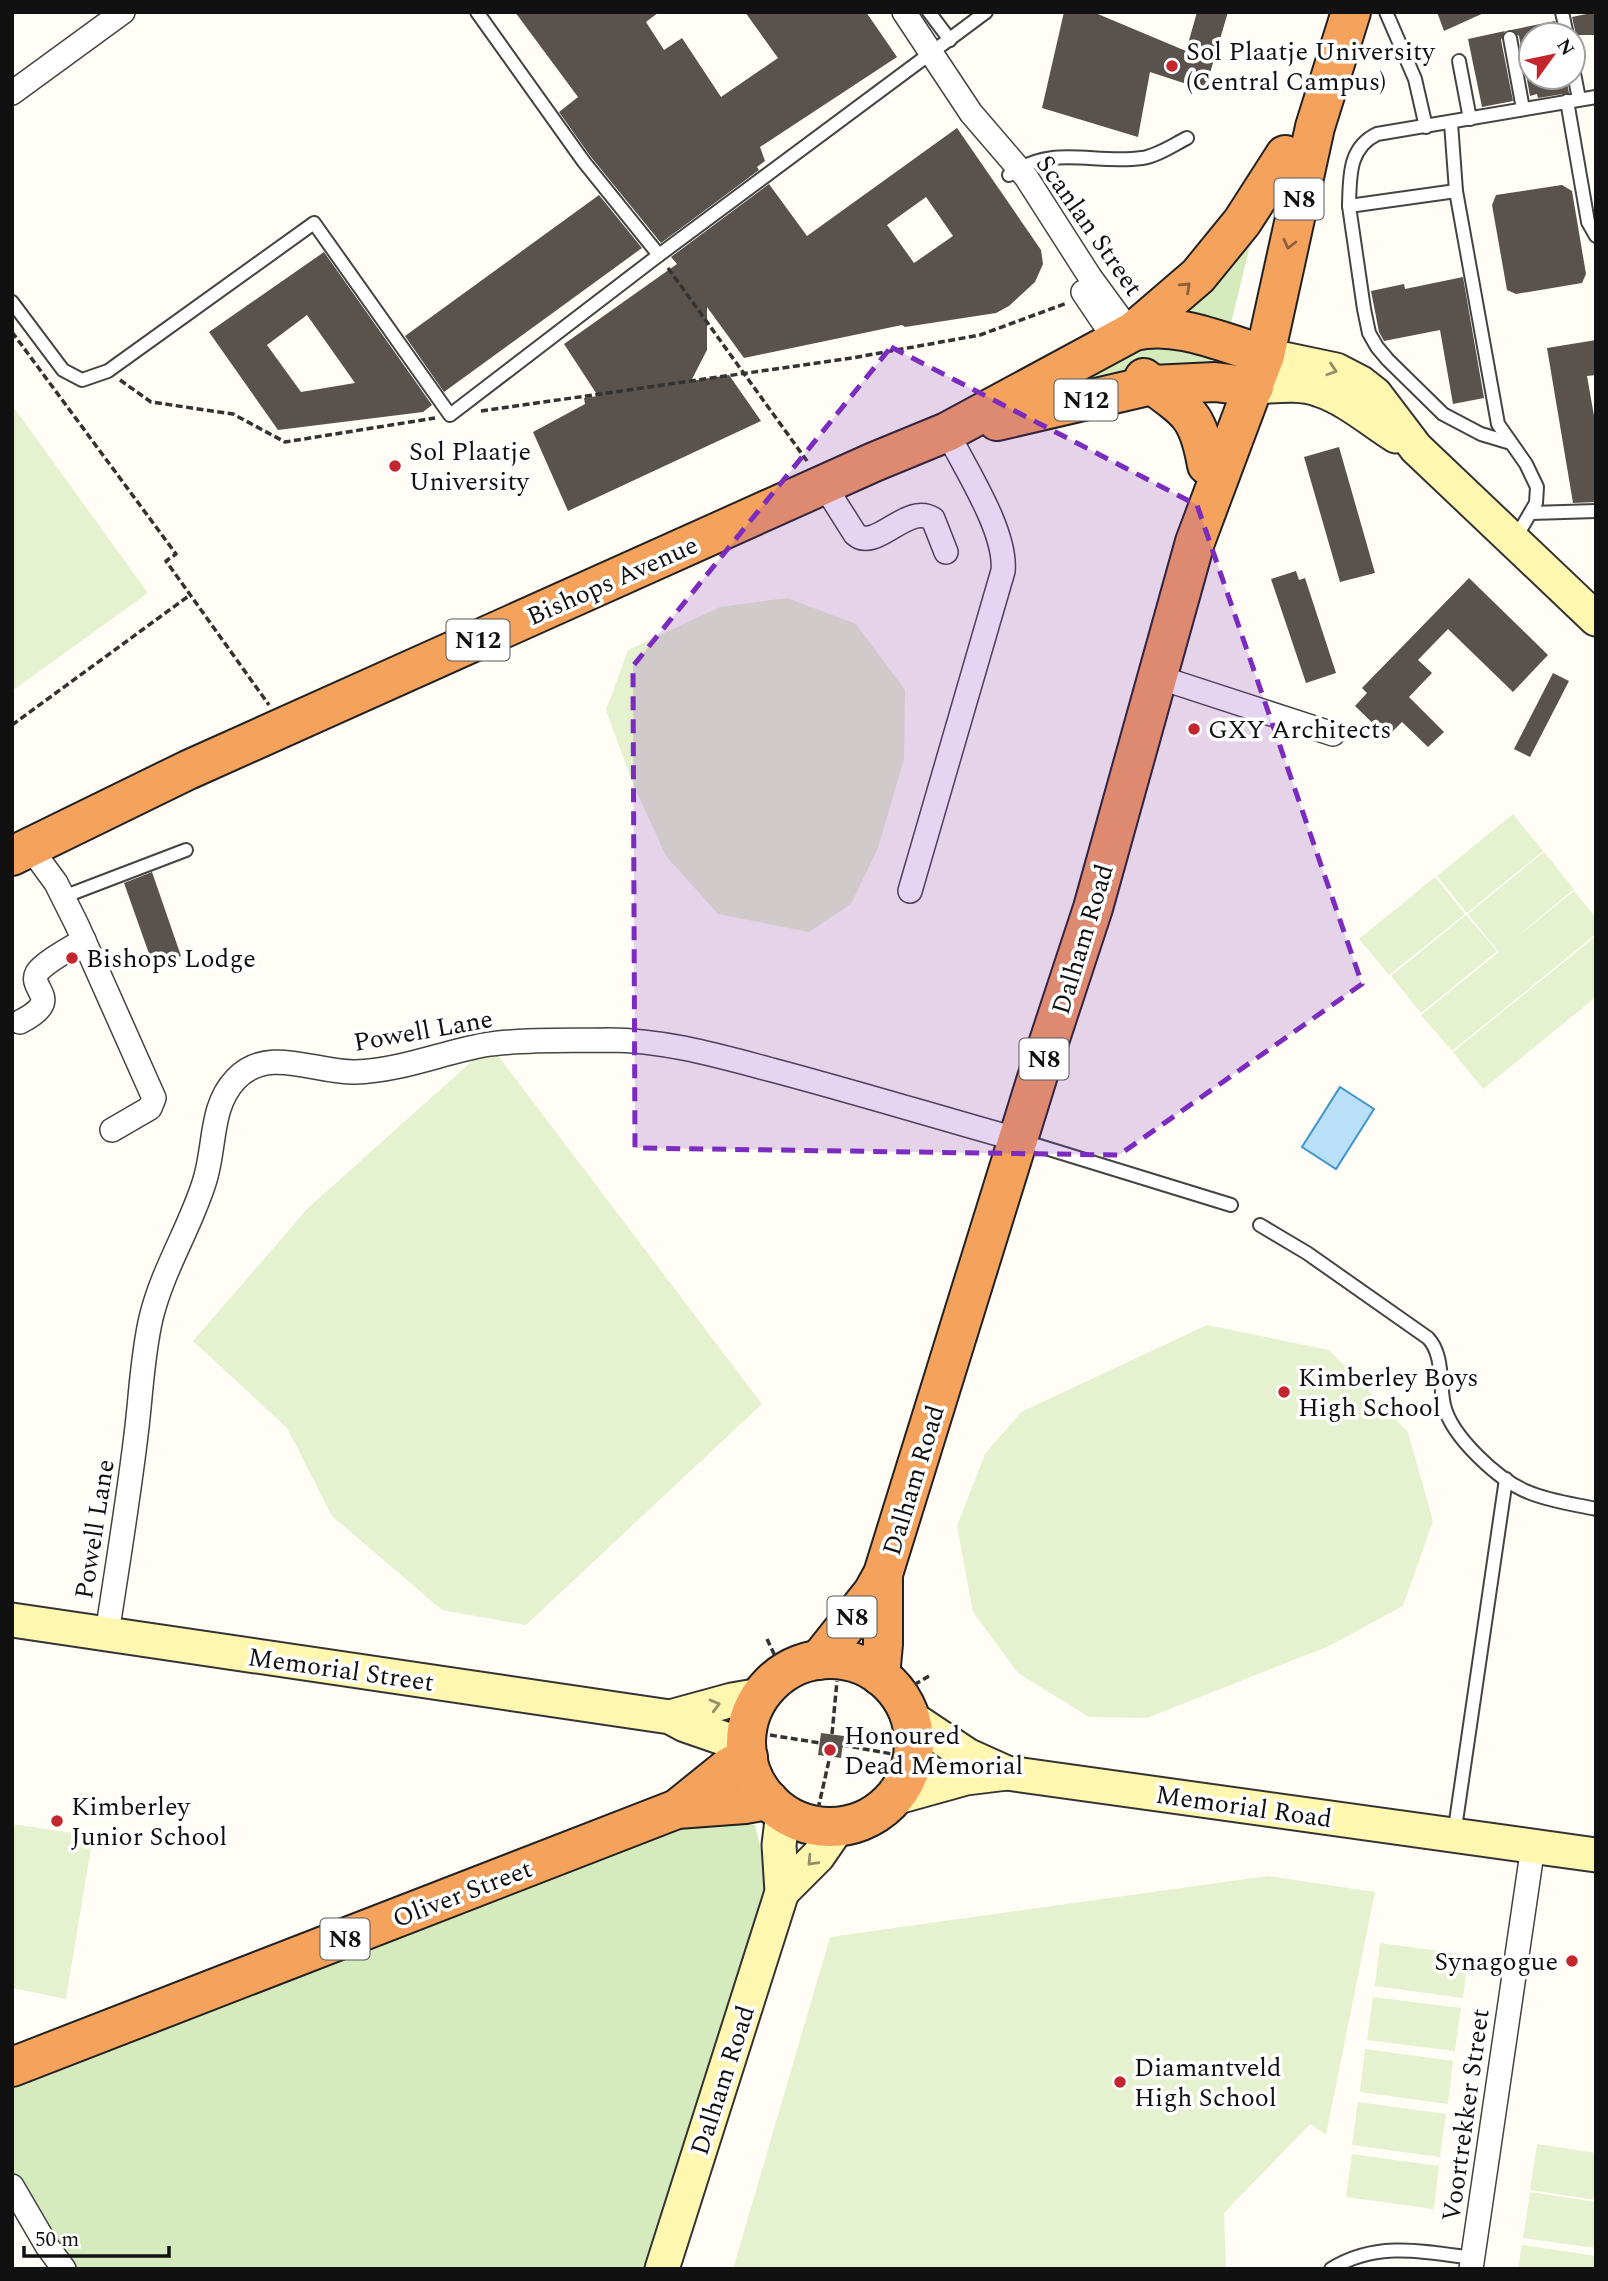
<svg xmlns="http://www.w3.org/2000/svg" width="1608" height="2281" font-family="Spectral,serif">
  <rect width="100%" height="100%" fill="#fffdf5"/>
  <g fill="#d5ebbd">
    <path d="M1255 225 1227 340 1166 325Z"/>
    <path d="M1133 339 1213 356 1211 363 1017 403Z"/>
    <path d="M698 1810 755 1825 771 1893 657 2269H69L12 2174V2084Z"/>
  </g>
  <g fill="#e6f2cf">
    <path d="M12 405 148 593 12 691Z"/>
    <path d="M787 598 856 624 905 690 904 759 878 848 851 904 809 932 718 914 666 856 633 784 606 710 628 650 720 607Z"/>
    <path d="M1513 814 1543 851 1467 913 1437 876Z"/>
    <path d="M1544 852 1574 889 1503 948 1574 891 1596 918V934L1452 1051 1421 1015 1499 952 1468 914Z"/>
    <path d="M1435 877 1465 914 1389 975 1359 939Z"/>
    <path d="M1466 915 1497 951 1421 1013 1391 976Z"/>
    <path d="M1596 936V997L1483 1089 1453 1052Z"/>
    <path d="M490 1045 762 1404 526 1625 442 1610 332 1516 287 1428 193 1341 308 1208Z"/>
    <path d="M1207 1325 1329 1350 1408 1432 1433 1521 1403 1606 1329 1646 1147 1718 1089 1717 1018 1673 973 1612 957 1526 985 1454 1021 1412Z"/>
    <path d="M12 1824 93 1836 66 1999 12 1988Z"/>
    <path d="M1268 1876 1375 1892 1326 2135 1310 2124 1224 2213 1226 2269H733L830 1937Z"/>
    <path d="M1380 1943 1468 1955 1463 1998 1375 1986Z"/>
    <path d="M1373 1997 1461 2008 1455 2051 1367 2040Z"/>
    <path d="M1365 2049 1453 2061 1448 2104 1360 2092Z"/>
    <path d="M1358 2102 1446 2114 1440 2157 1352 2145Z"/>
    <path d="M1537 2144 1596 2153V2200L1530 2190Z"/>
    <path d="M1352 2154 1439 2166 1434 2209 1346 2197Z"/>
    <path d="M1530 2192 1596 2202V2248L1523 2238Z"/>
    <path d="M1522 2245 1596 2256V2269H1518Z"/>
  </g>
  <path fill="#b9e0f7" stroke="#3f96cf" stroke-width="2" d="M1340 1087 1374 1109 1336 1169 1302 1147Z"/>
  <g fill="#5a524d" fill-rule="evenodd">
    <path d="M515 12H659L646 22 664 50 682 38 721 97 778 58 745 12H866L897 57 760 147 765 161 757 167 759 170 661 243 591 157 559 112 578 97Z"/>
    <path d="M1064 12H1093L1186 51 1197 12H1228L1205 90 1150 72 1138 137 1042 108Z"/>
    <path d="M1437 12H1486L1444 31Z"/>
    <path d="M1596 12V35H1576L1572 17Z"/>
    <path d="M1555 21 1558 35H1531V77H1566L1569 93 1538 98 1537 94 1530 96 1519 36 1511 30Z"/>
    <path d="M1505 31 1501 40 1513 101 1482 107 1468 39Z"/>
    <path d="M957 128 1041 250 1043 264 1035 282 1009 306 996 313 905 327 902 325 744 358 707 307V350L691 381 729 375 761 421 568 511 533 432 585 404 584 398 598 396 564 344 677 264 671 257 769 184 807 236ZM926 197 953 236 914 263 887 225Z"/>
    <path d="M1562 185 1572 191 1586 274 1582 283 1516 294 1507 290 1492 205 1496 195Z"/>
    <path d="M599 195 642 248 444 392 405 336Z"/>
    <path d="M324 252 432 405 423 412 278 430 209 332ZM307 315 355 383 301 392 267 345Z"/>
    <path d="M1463 277 1484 398 1453 404 1440 330 1384 341 1379 332 1371 291 1404 284 1405 289Z"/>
    <path d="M1596 340V375L1587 376 1596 427V502L1573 503 1547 348Z"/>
    <path d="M1339 447 1375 573 1340 582 1304 457Z"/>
    <path d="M1296 571 1299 580 1305 578 1336 673 1306 683 1271 579Z"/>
    <path d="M1469 578 1548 655 1513 692 1448 629 1418 660 1432 673 1409 697 1444 732 1428 747 1402 722 1387 737 1355 706 1367 693 1362 688Z"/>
    <path d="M1553 673 1569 681 1530 757 1514 749Z"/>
    <path d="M152 872 181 956 153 965 124 883Z"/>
    <path d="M821 1733 844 1736 841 1758 818 1755Z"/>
  </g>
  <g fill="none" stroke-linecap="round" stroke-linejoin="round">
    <defs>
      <g id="lane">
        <path d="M477 12 584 162 659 255"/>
        <path d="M929 12 950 40"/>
        <path d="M1386 12 1415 79 1426 127"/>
        <path d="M1562 12 1567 35"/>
        <path d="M1510 38 1523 109"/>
        <path d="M1459 61 1470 119"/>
        <path d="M1573 68 1579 99"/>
        <path d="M1567 101 1588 222 1596 236"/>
        <path d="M1451 123 1456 191 1498 424 1526 464 1537 487 1536 503 1515 539"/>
        <path d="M1009 175C1054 143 1093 165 1142 158 1157 156 1173 145 1187 138"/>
        <path d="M1456 191 1349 206 1364 309 1369 333 1377 347 1388 360 1443 414 1481 434 1511 443"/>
        <path d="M1349 206C1350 177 1348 148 1377 134L1596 97"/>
        <path d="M12 302 63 370 82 380 108 371 314 223 450 415 659 255 986 12"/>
        <path d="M1531 513 1596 511"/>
        <path d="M63 897 186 850"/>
        <path d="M1023 1141 1231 1205"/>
        <path d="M1260 1225 1307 1253 1428 1338C1444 1355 1439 1383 1444 1405 1451 1436 1498 1480 1528 1492 1549 1501 1573 1504 1596 1509"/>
        <path d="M1454 1835 1506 1479"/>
        <path d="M1331 2269C1376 2241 1423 2251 1472 2258"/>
      </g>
      <g id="street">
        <path d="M904 12 971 113 1026 177 1090 277 1131 333"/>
        <path d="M12 93 123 12"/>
        <path d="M1083 292 1116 341"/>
        <path d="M824 485 855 534C876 553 907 502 933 519L946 552"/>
        <path d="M1158 677 1333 734"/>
        <path d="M29 846 56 883 77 925 154 1098 150 1108 112 1130"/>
        <path d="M910 891 1003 571C1007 532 965 468 947 432"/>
        <path d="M20 1022C65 999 28 990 37 973 44 962 73 947 84 940"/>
        <path d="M107 1634C117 1568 128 1502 136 1435 141 1396 142 1357 151 1318 163 1269 189 1230 204 1183 216 1148 209 1107 236 1079 268 1045 316 1073 355 1072 399 1071 441 1053 484 1045 521 1039 570 1041 609 1040 664 1040 719 1056 772 1070 855 1092 937 1117 1019 1140"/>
        <path d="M12 2186 47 2246 64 2269"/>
        <path d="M1471 2269 1533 1846"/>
      </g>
      <g id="secondary">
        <path d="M1265 355 1336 370 1361 383 1375 394 1416 448 1596 619"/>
        <path d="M1254 387C1275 386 1300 382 1320 390 1347 399 1372 421 1396 436"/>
        <path d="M12 1620 670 1717 685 1725 746 1746"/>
        <path d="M670 1717 732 1700 761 1695"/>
        <path d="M910 1717 967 1755 1007 1773"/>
        <path d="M894 1798 966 1778 1007 1773 1596 1855"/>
        <path d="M782 1892 818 1856 838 1827"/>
        <path d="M662 2269 782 1892 779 1845 783 1812"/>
      </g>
      <g id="highway">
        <path d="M1134 331 1198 276 1242 222 1285 155"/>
        <path d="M1144 378C1185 411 1197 409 1207 465"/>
        <path d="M997 421 1152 385 1215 382 1254 387"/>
        <path d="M12 856 188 770 874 462 947 432 1134 331C1178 321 1223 343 1265 355"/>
        <circle cx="830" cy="1743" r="84"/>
        <path d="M819 1660 873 1592 883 1574 1037 1078 1093 908 1195 542 1265 355 1315 127 1351 12"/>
        <path d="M880 1676 883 1644V1574"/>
        <path d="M677 1809 729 1767 748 1757"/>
        <path d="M12 2067 677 1809 745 1804 769 1800"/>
      </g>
    </defs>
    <use href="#lane" stroke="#444" stroke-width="16"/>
    <use href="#street" stroke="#444" stroke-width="26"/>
    <use href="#secondary" stroke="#333" stroke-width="37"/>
    <use href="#highway" stroke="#222" stroke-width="42"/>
    <g stroke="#333" stroke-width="3.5" stroke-dasharray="7 3.5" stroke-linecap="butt">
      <path d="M668 268 807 461"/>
      <path d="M12 332 176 554 166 561 269 705"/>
      <path d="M120 380 151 402 233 414 285 442 435 418"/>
      <path d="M481 411 852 358 980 335 1067 303"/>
      <path d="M12 725 190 595"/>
      <path d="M767 1639 783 1673 795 1681"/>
      <path d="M905 1690 929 1676"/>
      <path d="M832 1734 837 1681"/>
      <path d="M770 1735 820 1743"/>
      <path d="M842 1745 898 1755"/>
      <path d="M818 1809 830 1756"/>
    </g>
    <use href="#lane" stroke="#fff" stroke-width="12"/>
    <use href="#street" stroke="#fff" stroke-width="23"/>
    <use href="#secondary" stroke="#fff6b0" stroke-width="33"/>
    <use href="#highway" stroke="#f5a25d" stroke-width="38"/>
  </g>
  <defs><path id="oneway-chevron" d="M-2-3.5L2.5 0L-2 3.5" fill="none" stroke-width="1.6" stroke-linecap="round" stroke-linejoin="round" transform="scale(1.75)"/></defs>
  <g stroke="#8e613b">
    <use href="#oneway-chevron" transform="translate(1289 244) rotate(103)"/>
    <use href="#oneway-chevron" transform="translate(1186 287) rotate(-43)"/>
  </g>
  <g stroke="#948f68">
    <use href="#oneway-chevron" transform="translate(1332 370) rotate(18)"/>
    <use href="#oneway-chevron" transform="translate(715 1705) rotate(-15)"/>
    <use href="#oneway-chevron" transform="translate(812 1861) rotate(133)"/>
  </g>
  <path fill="#7b2cbf" fill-opacity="0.2" stroke="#7b2cbf" stroke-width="5" stroke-dasharray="14 9" stroke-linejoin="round" d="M891 347 1197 505 1362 984 1119 1155 635 1148 633 666Z"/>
  <g fill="#c4262e" stroke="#fff" stroke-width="2.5">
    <circle cx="1172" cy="66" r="7"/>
    <circle cx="395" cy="466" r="7"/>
    <circle cx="1194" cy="729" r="7"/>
    <circle cx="72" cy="958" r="7"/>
    <circle cx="1284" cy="1392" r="7"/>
    <circle cx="830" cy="1750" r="7"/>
    <circle cx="57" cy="1821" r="7"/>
    <circle cx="1572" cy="1961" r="7"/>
    <circle cx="1120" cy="2082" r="7"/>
  </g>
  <g text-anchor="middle" stroke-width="7" stroke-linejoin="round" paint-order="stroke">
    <g fill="#fff" stroke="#585858" stroke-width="2">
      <rect x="1274.5" y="178.5" width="49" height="41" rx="5"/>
      <rect x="1054.5" y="379.5" width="63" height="41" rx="5"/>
      <rect x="446.5" y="619.5" width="63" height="41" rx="5"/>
      <rect x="1019.5" y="1038.5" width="49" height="41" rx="5"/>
      <rect x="827.5" y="1596.5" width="49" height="41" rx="5"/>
      <rect x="320.5" y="1918.5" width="49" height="41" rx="5"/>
    </g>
    <g font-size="24" font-weight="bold" fill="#111">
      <text x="1299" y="207">N8</text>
      <text x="1086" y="408">N12</text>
      <text x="478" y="648">N12</text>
      <text x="1044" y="1067">N8</text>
      <text x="852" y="1625">N8</text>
      <text x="345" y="1947">N8</text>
    </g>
    <g font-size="26" fill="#111" stroke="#fff" text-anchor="start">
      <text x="1186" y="60">Sol Plaatje University<tspan x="1186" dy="30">(Central Campus)</tspan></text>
      <text x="409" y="460">Sol Plaatje<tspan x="409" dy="30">University</tspan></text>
      <text x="1208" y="738">GXY Architects</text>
      <text x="86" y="967">Bishops Lodge</text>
      <text x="1298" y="1386">Kimberley Boys<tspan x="1298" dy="30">High School</tspan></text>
      <text x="844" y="1744">Honoured<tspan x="844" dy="30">Dead Memorial</tspan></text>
      <text x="71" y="1815">Kimberley<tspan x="71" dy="30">Junior School</tspan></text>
      <text x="1558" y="1970" text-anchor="end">Synagogue</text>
      <text x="1134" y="2076">Diamantveld<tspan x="1134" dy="30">High School</tspan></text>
    </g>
    <g font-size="26" fill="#111" stroke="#fff">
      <text transform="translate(1090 225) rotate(55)" y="9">Scanlan Street</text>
      <text transform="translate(612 580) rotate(-24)" y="9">Bishops Avenue</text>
      <text transform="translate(1082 939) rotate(-73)" y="9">Dalham Road</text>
      <text transform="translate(423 1030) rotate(-10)" y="9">Powell Lane</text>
      <text transform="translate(913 1480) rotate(-73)" y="9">Dalham Road</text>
      <text transform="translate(94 1529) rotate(-81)" y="9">Powell Lane</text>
      <text transform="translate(341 1669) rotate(8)" y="9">Memorial Street</text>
      <text transform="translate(1244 1806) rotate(8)" y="9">Memorial Road</text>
      <text transform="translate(462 1893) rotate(-21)" y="9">Oliver Street</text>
      <text transform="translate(722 2080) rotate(-72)" y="9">Dalham Road</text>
      <text transform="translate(1465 2115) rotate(-82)" y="9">Voortrekker Street</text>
    </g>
  </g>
  <rect width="1608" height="2281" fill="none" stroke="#111111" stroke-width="28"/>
  <g transform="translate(1552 56) rotate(57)"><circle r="33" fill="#ffffff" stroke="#a0a0a0" stroke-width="2"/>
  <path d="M0-5L12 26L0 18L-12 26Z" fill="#c4262e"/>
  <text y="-10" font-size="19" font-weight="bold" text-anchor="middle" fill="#111111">N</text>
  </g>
  <path d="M24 2246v10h145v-10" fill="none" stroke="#111111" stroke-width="3.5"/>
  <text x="35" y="2246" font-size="21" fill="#111111" stroke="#ffffff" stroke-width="5" paint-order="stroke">50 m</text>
</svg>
